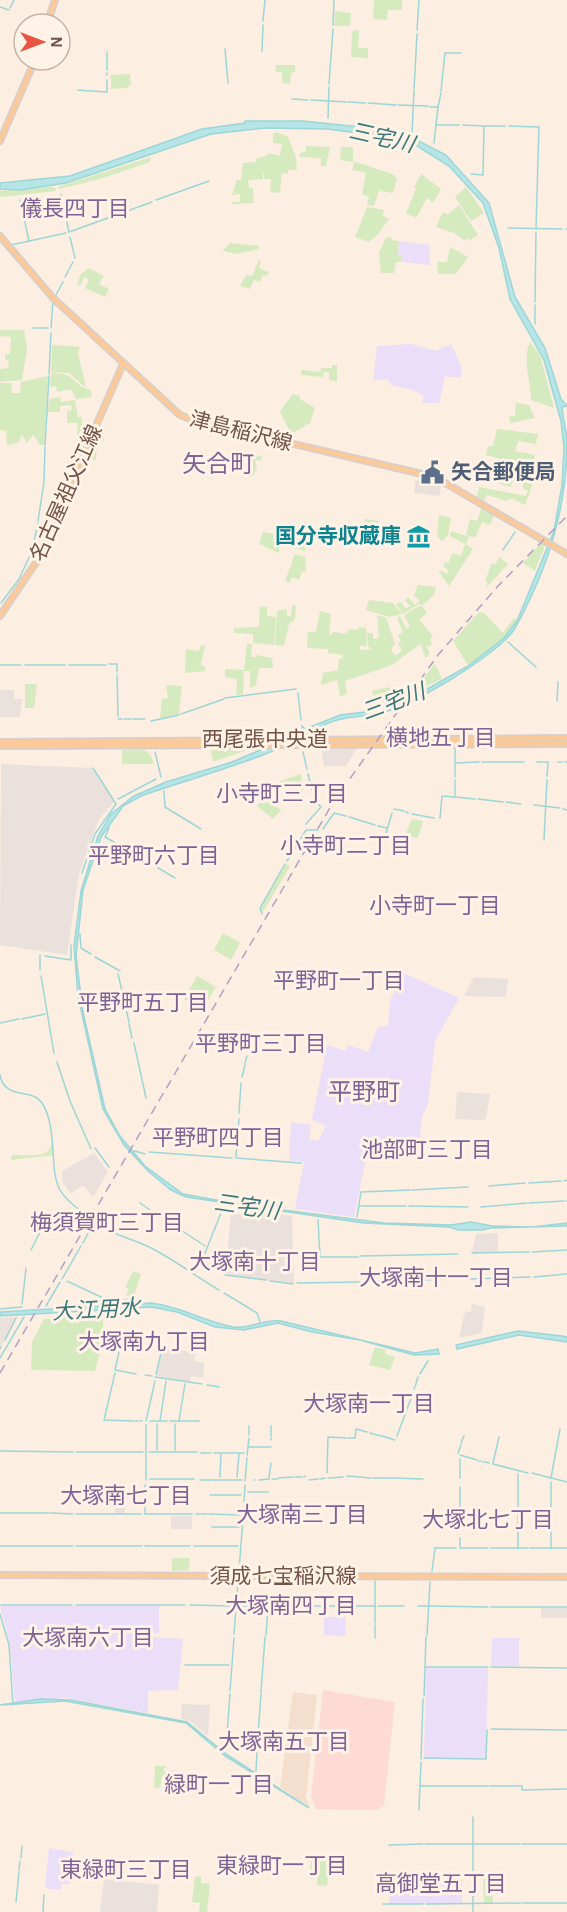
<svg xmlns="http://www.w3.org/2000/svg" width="567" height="1912" font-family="'Alegreya Sans','Noto Sans JP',sans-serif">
  <rect width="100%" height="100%" fill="#fceee1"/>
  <path fill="#f4dfcf" d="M293 1692 317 1695 306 1797 310 1808 280 1787Z"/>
  <path fill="#fddbd4" d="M323 1690 395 1702 384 1804 378 1810 316 1809 311 1796Z"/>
  <g fill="#ebe1dc">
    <path d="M429 478 441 483 440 496 414 493 415 481Z"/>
    <path d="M0 690H14V699H22L20 717H0Z"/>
    <path d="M357 748 346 766H324L321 749Z"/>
    <path d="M1 764 92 768 114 802 99 819 79 874 67 955 0 945Z"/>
    <path d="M474 977 508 979 506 997 464 996Z"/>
    <path d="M457 1092 490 1094 486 1118 482 1120 455 1119Z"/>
    <path d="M94 1153 108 1172 93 1197 83 1185 71 1194 63 1183 62 1171Z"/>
    <path d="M264 1212 292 1216 294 1284 225 1275 231 1214 263 1216Z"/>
    <path d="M498 1233V1252L472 1253 476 1234Z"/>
    <path d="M472 1304 485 1307 482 1333 459 1338 464 1315 466 1311 471 1312Z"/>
    <path d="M16 1317 5 1340 0 1348V1318Z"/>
    <path d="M163 1345 196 1354 194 1361 204 1363 203 1378 191 1376 190 1382 156 1376Z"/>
    <path d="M112 1483H126L125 1513H115L116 1487 112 1486Z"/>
    <rect x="171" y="1516" width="21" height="13"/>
    <rect x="541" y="1608" width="26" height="10"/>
    <path d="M182 1704 210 1705 208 1736 190 1721 181 1719Z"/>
    <path d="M104 1879 159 1885 157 1912H100Z"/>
  </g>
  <g fill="#ebdef8">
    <path d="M399 241 429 245 430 265 401 262 402 257 398 256Z"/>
    <path d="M411 344 436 351 451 344 462 368 461 378 445 376 439 403H422L424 396 413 390 391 385 387 379 373 380 377 346Z"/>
    <path d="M403 973 459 998 435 1041 428 1104 422 1117 419 1143 370 1139 354 1217 295 1209 304 1162 289 1160 291 1122 311 1125 309 1139 318 1141 326 1126 312 1120 327 1045 346 1051 348 1045 368 1052 378 1027 388 1026 390 1001Z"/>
    <path d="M0 1606H159V1633H149V1637L183 1639 178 1690 148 1691V1713L67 1698 15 1703 10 1645Z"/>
    <path d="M324 1617H346L345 1636 324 1635Z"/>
    <path d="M492 1638H519V1666H491Z"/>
    <path d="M426 1668H488L486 1758H424Z"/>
    <path d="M49 1848 73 1852 70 1884H62L61 1890 45 1888Z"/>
    <path d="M462 1875V1903L389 1904V1876Z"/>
  </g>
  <g fill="#d6eabf">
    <path d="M374 0H402V10H388L387 20 373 19Z"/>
    <path d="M335 11 351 13 350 26H334Z"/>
    <path d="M359 30 358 48H368V58L351 57 352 31Z"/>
    <path d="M275 65H295V72L291 73 290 84 282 83V72H276Z"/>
    <path d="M130 74 131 84 127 88 111 89V75Z"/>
    <path d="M277 132 288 137 296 157 297 170H288V174L282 173 280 193 270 192 271 179H264V173L257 168 263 173V179L248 180 249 188H253L254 203 232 204V202H240V194L232 195 237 180H241L243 163 256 162 257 158 266 156 268 153 280 156 282 144 273 143V134Z"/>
    <path d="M306 146 330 147 326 166H321V158L299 157 300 153 306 152Z"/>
    <path d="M341 147H353V161L392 174 397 179 393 193 381 191 380 188 374 206 367 205 369 197 362 194 366 173 352 170 354 162 340 160Z"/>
    <path d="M151 157 150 162 100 179 59 189 58 187Z"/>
    <path d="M421 174 441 189 433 203 427 198 416 218 406 213 416 189 414 187Z"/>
    <path d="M50 187 55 188 56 191 0 197V191Z"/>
    <path d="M466 187 484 213 471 221 455 197Z"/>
    <path d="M459 205 478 235 470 240 468 238 465 241 454 233 436 227 443 212 447 215Z"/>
    <path d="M367 207 384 210 383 216 389 219 379 233 369 242 355 237Z"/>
    <path d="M392 237V240L399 241 398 255 402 257 401 262H396L394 273H381L379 252 386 238Z"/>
    <path d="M230 243 259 246V249L236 254 223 251Z"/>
    <path d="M450 247 468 257 456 274H438L437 262H447Z"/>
    <path d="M259 260 261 261 259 268 269 272 268 275 262 276 260 282 254 280 250 289 240 286 246 275 252 276Z"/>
    <path d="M89 268 104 276 99 284 109 289 105 297 85 288 89 280 84 277 80 286 77 284 81 274Z"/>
    <path d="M0 330H24L27 349 22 380 0 382V369L8 368 9 361 5 360V354H10L11 337 0 336Z"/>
    <path d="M530 342 540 355 554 408 531 400C531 382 522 359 530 342Z"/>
    <path d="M52 345 80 347 78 353 86 388 69 373 51 372Z"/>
    <path d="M332 365H337V382L329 380V372H324L323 377 301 375V370L320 372 321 368H332Z"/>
    <path d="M51 373C77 372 73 387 91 390L92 397 76 399 71 389 57 392 56 386 50 387Z"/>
    <path d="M48 376 44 445H40L33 435 27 443 22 435 19 442 7 446 6 431 0 430V383H11L12 393H20L21 382Z"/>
    <path d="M293 394 300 396V399L315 408 310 423 291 434 280 411Z"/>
    <path d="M60 397 61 402 75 400 78 418 82 417 83 432H91L87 444H76L78 423H67V411L72 410 71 405 60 406V412H48L49 399Z"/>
    <path d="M516 403 529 405 535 418 510 423 509 416H515Z"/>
    <path d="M497 429 538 434 536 444 518 441 515 451 535 455 532 473 518 469 519 464 486 455 488 446H493Z"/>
    <path d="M95 433H103L104 441 97 443 96 460H90L86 455Z"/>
    <path d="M246 454 262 456 261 461 255 460 257 467 253 476 248 475V468L242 466Z"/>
    <path d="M492 473 533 483 525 505 511 498 506 501 487 495 484 501 477 497 479 487 526 496 528 491 523 489V484L513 481 511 487 489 481Z"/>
    <path d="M482 506 495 513 490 525 482 522 475 538 466 535 470 519 477 521Z"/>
    <path d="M439 515 451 518 448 535 442 541 437 537Z"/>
    <path d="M366 519 379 521 373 540 356 533Z"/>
    <path d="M451 531 469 537 466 544 473 549 449 586 439 572 440 570 447 574 449 571 443 566 445 562 448 563 453 553 461 556 465 544 450 536Z"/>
    <path d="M263 532 281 535 279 553 259 544Z"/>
    <path d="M283 535 291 536 295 541 307 540 305 551 282 545Z"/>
    <path d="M543 541 546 543 535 571 523 563Z"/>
    <path d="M295 554 305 557 306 572 302 571 299 580 292 577 290 583 285 581Z"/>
    <path d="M499 557 508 564 485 589 488 583 485 581 492 563 495 565Z"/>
    <path d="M418 585 436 587 434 595 423 605 419 604 403 614 396 604 401 602 406 609 410 606 405 600 408 597 415 605 420 601 414 595Z"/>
    <path d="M369 600 393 603 402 614 389 617 366 610Z"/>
    <path d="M292 605 296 606 295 619 289 624 284 646 275 645 277 611 287 609V616H291Z"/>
    <path d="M421 605 427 613 419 620 433 636 430 640 432 645 426 647 430 653 426 658 420 644 392 665 345 681 347 694 340 696 337 680 321 685 323 673 338 670 339 659H342L343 655 328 653V649L307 648 308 632H316L320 611 331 614 329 635 334 632 347 634 348 629 358 630V627L366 628 367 646H360V650L371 649 368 646 367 633H373V639L379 638 377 615 386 618 395 644 391 649 395 656 402 651 398 643 401 641 398 635 403 632 397 618 400 616 406 628 410 627 404 615Z"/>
    <path d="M260 606 267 607V616L276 617 274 645 253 643V634L234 633V628L259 627Z"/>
    <path d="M479 612 484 613 503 633 514 618 517 620 504 638 468 665 453 641Z"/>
    <path d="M247 644H252L251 657H256V655L272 658 273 668H259L256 685 250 688V671H244L243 694 236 695 237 679 225 677V669L244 670Z"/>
    <path d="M201 645 205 646 201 665 205 667V671L185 673 186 649 199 651Z"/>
    <path d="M435 664 442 679 410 694Z"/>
    <path d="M25 684H37L34 708H25Z"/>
    <path d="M166 685 182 686 179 714 160 718 162 699 168 698Z"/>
    <path d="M390 687 392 698 375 706 372 691Z"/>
    <path d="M247 749V750L213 762 211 750Z"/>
    <path d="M122 750C139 750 149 745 154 764H122Z"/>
    <path d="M301 774 303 793 294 796 286 782 275 796 263 787Z"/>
    <path d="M262 799 281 810 273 819 257 806Z"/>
    <path d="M412 819 423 821 418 838 405 836Z"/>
    <path d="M286 864 290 866 263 912 260 908Z"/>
    <path d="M223 933 240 943 231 960 214 950Z"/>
    <path d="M197 976 216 987 202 1010 184 999Z"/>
    <path d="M48 1126 54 1155 11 1160 12 1155C23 1154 48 1160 51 1145 52 1140 48 1132 48 1126Z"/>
    <path d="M133 1271 141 1274 134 1295 126 1296 129 1289 125 1287Z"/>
    <path d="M88 1315 89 1318 100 1317 103 1320V1341L95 1371 31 1370 32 1342 44 1319Z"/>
    <path d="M375 1347 386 1350 385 1354 395 1357 390 1370 369 1365Z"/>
    <path d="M172 1558H190L189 1570 172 1571Z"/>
    <path d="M155 1766H167L163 1769 167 1774 172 1770 171 1779 162 1778 160 1788H154Z"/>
    <path d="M311 1858 330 1862 327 1886 317 1885 318 1870 310 1869Z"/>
    <path d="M483 1875H492L493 1903H484Z"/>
    <path d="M201 1876V1883L210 1884 207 1912H199L200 1903 192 1902 195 1877Z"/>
  </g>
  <g fill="#b5e5e6" stroke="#9cd6d7" stroke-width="1.5">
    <path d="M245 121H302L371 128 411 137 446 155 489 203 515 297 545 348 561 399 567 406 562 407C563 420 567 432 567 444 567 510 546 573 514 630 493 658 408 709 372 715 357 717 339 717 324 725 308 733 285 747 263 755 223 770 182 782 141 796L123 806 101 837 83 890 76 956 83 1012 105 1109 120 1136 145 1166 183 1194 244 1205 384 1223 451 1225 471 1222 492 1226 532 1227 567 1223V1226L491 1228 482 1230H458L449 1227 364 1223 186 1197 171 1190 148 1171 124 1145 103 1109 78 996 74 946 81 891 98 836 111 814 134 796 166 782 232 762 302 732V726L305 729 340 715 374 711 420 693 468 666 504 638 517 621 554 531 562 485 564 447 561 421 544 360 510 299 499 248 483 203 449 166 414 144 390 137 327 129 265 128 211 134 66 183 20 190 0 189V183L70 176 202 129 245 123Z"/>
    <path d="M151 1303C180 1306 205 1322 234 1327 250 1329 264 1319 281 1321L415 1353 438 1349 439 1354 414 1355 360 1340 312 1332 278 1323 244 1330 215 1327 177 1312 152 1307 0 1316V1312Z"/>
    <path d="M518 1331 562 1336 567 1337V1342L519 1335 457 1349 456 1345Z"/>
    <path d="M40 1699 71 1700 187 1722 226 1754 309 1808 225 1756 186 1723 65 1701 0 1705Z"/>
  </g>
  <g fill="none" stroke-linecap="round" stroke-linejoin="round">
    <g stroke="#9cd6d7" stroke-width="1.5">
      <path d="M0 7 9 10"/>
      <path d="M10 8 14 0"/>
      <path d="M263 21 265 0"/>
      <path d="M333 25 334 0"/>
      <path d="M417 30 419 0"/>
      <path d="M225 49 228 83"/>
      <path d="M262 51 263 25"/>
      <path d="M107 52V70"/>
      <path d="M107 73V75"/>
      <path d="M329 84 333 29"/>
      <path d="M414 89 417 34"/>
      <path d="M78 90 90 91"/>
      <path d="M91 91 107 92V80"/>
      <path d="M441 91 445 53H461"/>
      <path d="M292 99 308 100"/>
      <path d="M311 100 346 102"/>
      <path d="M348 102 365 103"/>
      <path d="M368 103 396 105"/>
      <path d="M398 105 428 106"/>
      <path d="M430 107H438L434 143"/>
      <path d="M438 107 441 93"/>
      <path d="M328 118 329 87"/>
      <path d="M436 125H459"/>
      <path d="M463 125 484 126 483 175 471 174"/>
      <path d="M485 126H505"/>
      <path d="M509 126 539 127 536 228"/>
      <path d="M412 133 414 91"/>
      <path d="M61 194 69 232"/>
      <path d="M20 200 29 241"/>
      <path d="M156 200 209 181"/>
      <path d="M508 228 562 229"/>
      <path d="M566 229H567"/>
      <path d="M69 232 152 202"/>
      <path d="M70 237 75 258"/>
      <path d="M11 245 66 233"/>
      <path d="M65 277 73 262"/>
      <path d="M63 282 55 297 66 307"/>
      <path d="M535 302 536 232"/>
      <path d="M535 305V324"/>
      <path d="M33 328H48"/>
      <path d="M51 328 53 301"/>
      <path d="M49 374 51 333"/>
      <path d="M45 445 49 376"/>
      <path d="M38 521 44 482 45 447"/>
      <path d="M557 545 567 551"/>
      <path d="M33 546 38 523"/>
      <path d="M503 550 515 532"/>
      <path d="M1 603 19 579 33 549"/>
      <path d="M508 642 536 667"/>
      <path d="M109 664H117V672"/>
      <path d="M0 665H21"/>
      <path d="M25 665H65"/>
      <path d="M69 665H106"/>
      <path d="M117 675 118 716"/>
      <path d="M298 693 301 720"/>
      <path d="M225 698 296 689"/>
      <path d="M557 701 558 682"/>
      <path d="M181 714 224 699"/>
      <path d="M118 719H122"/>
      <path d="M124 719H131"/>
      <path d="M133 719H145"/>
      <path d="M151 721 179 715"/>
      <path d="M455 748V777"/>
      <path d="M155 752 161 777"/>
      <path d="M303 752 307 769"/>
      <path d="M482 762H524"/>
      <path d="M537 762H548L547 776"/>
      <path d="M558 762H562"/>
      <path d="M565 762H567"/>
      <path d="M456 763 479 762"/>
      <path d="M308 774 312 790"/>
      <path d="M455 780V797L475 799"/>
      <path d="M164 791 165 807 201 829"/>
      <path d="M118 799 156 779"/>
      <path d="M478 799 503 802"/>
      <path d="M506 802 521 804"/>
      <path d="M534 805 560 808"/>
      <path d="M394 809 404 811"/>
      <path d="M563 809 567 810"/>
      <path d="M406 812 408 813"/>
      <path d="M412 814 434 818"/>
      <path d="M349 817 375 825"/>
      <path d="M440 818 442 796 454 797"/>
      <path d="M306 824 321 807 313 799V795"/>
      <path d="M378 826 387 828"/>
      <path d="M109 828 105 837 133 853"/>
      <path d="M323 829 334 813 346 816"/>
      <path d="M544 840 547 780"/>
      <path d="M382 847 392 813"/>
      <path d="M135 854 175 878"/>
      <path d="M287 861 306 830H318"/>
      <path d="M82 873 95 834 116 804 93 768"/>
      <path d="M262 914 260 908 285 864"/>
      <path d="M80 934 81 948 91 954"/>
      <path d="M40 955V970"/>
      <path d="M45 956 71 960V945"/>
      <path d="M95 957 120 971"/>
      <path d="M118 974 125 1003"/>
      <path d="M41 976 54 1053"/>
      <path d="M125 1005 129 1022"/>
      <path d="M22 1019 45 1014"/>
      <path d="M0 1023 19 1019"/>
      <path d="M129 1024 132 1038"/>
      <path d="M134 1043 146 1098"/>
      <path d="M57 1062 70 1101 91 1149"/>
      <path d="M245 1063 247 1056"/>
      <path d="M0 1075C5 1101 31 1087 42 1103 58 1128 49 1167 59 1188 66 1203 103 1229 119 1235 131 1240 142 1243 153 1249 176 1261 197 1277 219 1290"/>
      <path d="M242 1077 245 1065"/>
      <path d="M239 1113 241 1083"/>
      <path d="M95 1148 109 1167"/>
      <path d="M149 1152 232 1158"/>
      <path d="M133 1153 135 1151 145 1154"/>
      <path d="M236 1157 239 1119"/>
      <path d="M236 1158 301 1163"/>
      <path d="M564 1181 567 1180"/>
      <path d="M529 1183 561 1181"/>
      <path d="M489 1186 525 1183"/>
      <path d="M412 1190 468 1187"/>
      <path d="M566 1201H567"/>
      <path d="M140 1203 150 1210"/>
      <path d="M529 1203 564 1201"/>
      <path d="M359 1206H406"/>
      <path d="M409 1206 468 1207"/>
      <path d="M481 1207 527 1203"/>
      <path d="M154 1212 168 1221"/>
      <path d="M357 1217 361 1192 410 1190"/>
      <path d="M318 1220 320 1257H358"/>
      <path d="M172 1224 205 1246"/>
      <path d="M83 1243 93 1224"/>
      <path d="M31 1250 40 1232"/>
      <path d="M532 1252 567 1250"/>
      <path d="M472 1253 529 1252"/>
      <path d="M360 1256 458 1254"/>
      <path d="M194 1267 205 1253 221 1213"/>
      <path d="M225 1275 266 1280"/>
      <path d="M534 1277 567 1274"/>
      <path d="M62 1279 81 1246"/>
      <path d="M467 1279 530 1277"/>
      <path d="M67 1281 103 1298"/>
      <path d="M270 1281 293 1284"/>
      <path d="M385 1281 453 1279"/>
      <path d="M363 1282 379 1281"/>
      <path d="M297 1283 360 1282"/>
      <path d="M224 1293 257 1313 260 1322"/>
      <path d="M103 1302 132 1299"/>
      <path d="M22 1304 26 1268"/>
      <path d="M46 1306 60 1282"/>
      <path d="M0 1309 22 1307"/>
      <path d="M5 1340 16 1318"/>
      <path d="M0 1349 1 1347"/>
      <path d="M0 1358 24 1317"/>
      <path d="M115 1370 123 1334"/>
      <path d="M116 1370 136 1374"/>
      <path d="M115 1373 104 1420 133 1421"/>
      <path d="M156 1374 162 1349"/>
      <path d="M420 1374 428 1361"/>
      <path d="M145 1375 152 1376"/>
      <path d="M155 1377 202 1384"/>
      <path d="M416 1383 418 1377"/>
      <path d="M207 1385 219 1387"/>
      <path d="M414 1389 416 1384"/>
      <path d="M135 1421H138"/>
      <path d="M140 1421H142"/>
      <path d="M146 1421 155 1381"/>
      <path d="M150 1421H167"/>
      <path d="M160 1421 166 1381"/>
      <path d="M170 1421H199"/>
      <path d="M179 1421 185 1384"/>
      <path d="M146 1425V1480"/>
      <path d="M370 1433 381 1436"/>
      <path d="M249 1435V1426"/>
      <path d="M271 1436V1426"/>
      <path d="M382 1436 395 1440"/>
      <path d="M397 1436 413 1393"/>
      <path d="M271 1438V1440"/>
      <path d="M348 1438H355L356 1429 367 1432"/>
      <path d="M461 1443 464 1436"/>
      <path d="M248 1447H271"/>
      <path d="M157 1450V1424"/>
      <path d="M175 1450V1424"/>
      <path d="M0 1451 73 1452"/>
      <path d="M76 1452H143"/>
      <path d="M149 1452H197"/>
      <path d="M201 1453H211"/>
      <path d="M214 1453H244"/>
      <path d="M458 1453 461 1445"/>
      <path d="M247 1455 249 1438"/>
      <path d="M460 1455 477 1460"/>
      <path d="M460 1459V1470"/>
      <path d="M479 1461H481"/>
      <path d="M483 1462H484"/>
      <path d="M485 1462 489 1463"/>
      <path d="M493 1463 499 1437"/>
      <path d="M493 1464 528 1473"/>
      <path d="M460 1471V1478"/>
      <path d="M327 1473 328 1437 346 1438"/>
      <path d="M532 1473 567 1482"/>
      <path d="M347 1476 371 1478"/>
      <path d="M220 1477 221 1454"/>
      <path d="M237 1477 239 1454"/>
      <path d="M295 1477H302"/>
      <path d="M304 1477 305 1476"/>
      <path d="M269 1478 271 1463"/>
      <path d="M279 1478 293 1477"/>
      <path d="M328 1478 343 1477"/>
      <path d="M373 1478H392"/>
      <path d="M393 1478 423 1479"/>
      <path d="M551 1478 560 1429"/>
      <path d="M150 1479H194"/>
      <path d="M272 1479H278"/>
      <path d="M320 1479 325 1478"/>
      <path d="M200 1480H242"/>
      <path d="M254 1480H255"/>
      <path d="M259 1480 269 1479"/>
      <path d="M309 1480 318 1479"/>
      <path d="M245 1481 247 1458"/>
      <path d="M460 1487V1499"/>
      <path d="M248 1492H268"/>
      <path d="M210 1495H241"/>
      <path d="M244 1502 245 1485"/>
      <path d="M0 1513H49"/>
      <path d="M51 1513 73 1514"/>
      <path d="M460 1513V1500"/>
      <path d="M76 1514H141"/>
      <path d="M145 1514H192"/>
      <path d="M145 1514V1485"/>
      <path d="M196 1514H207"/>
      <path d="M209 1514 240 1515"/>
      <path d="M460 1514V1529"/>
      <path d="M212 1527H239"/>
      <path d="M460 1538V1548H488"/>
      <path d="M0 1546H73"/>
      <path d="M76 1546H142"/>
      <path d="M145 1546H190"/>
      <path d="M194 1546H238"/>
      <path d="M491 1548H528"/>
      <path d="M518 1548V1474"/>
      <path d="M530 1548H567"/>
      <path d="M551 1548V1482"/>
      <path d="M239 1570 244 1506"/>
      <path d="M432 1571 435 1548H456"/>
      <path d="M1 1605H72"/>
      <path d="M76 1605H185"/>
      <path d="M190 1605 233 1606"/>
      <path d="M240 1606H298"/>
      <path d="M302 1606H345"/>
      <path d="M348 1606H375"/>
      <path d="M378 1606H404"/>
      <path d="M418 1606H427"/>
      <path d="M428 1606 488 1607"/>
      <path d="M491 1607H567"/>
      <path d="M0 1614 9 1645 13 1705"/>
      <path d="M375 1623V1581"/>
      <path d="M234 1634 238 1581"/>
      <path d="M266 1635 268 1607"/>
      <path d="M427 1635 430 1582"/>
      <path d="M375 1638V1625"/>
      <path d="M185 1665H229"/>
      <path d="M425 1667H488"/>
      <path d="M491 1667 567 1668"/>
      <path d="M230 1691 234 1638"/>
      <path d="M261 1692 265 1637"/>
      <path d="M424 1696 426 1637"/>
      <path d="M491 1729 567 1730"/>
      <path d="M226 1747 230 1694"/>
      <path d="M257 1749 261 1694"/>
      <path d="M424 1758 486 1759 487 1730"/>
      <path d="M421 1759 423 1699"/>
      <path d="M256 1771 257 1751"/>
      <path d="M420 1786H488"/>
      <path d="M490 1786H522V1790L567 1789"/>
      <path d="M419 1810 421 1762"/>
      <path d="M473 1817V1873"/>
      <path d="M425 1844H520"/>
      <path d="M522 1844H567"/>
      <path d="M389 1845 423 1844"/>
      <path d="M21 1858 22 1846"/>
      <path d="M19 1870 20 1861"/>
      <path d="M473 1876V1912"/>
      <path d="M16 1902 19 1872"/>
      <path d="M523 1903H567"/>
      <path d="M383 1904H423"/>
      <path d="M426 1904 521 1903"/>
      <path d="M43 1912 44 1895"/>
    </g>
    <defs>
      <g id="major">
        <path d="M47 24 55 0"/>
        <path d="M0 141 35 60"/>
        <path d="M0 236 53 298 180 415 195 421 435 477 567 554"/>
        <path d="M0 616 37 561 123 364"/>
        <path d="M0 742 567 738"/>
        <path d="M0 746 567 744"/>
        <path d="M0 1575 567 1577"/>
      </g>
    </defs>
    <use href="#major" stroke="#d8cfcc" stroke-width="8"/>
    <use href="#major" stroke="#fcca98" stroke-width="4.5"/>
    <path stroke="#afa0c5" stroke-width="1.5" stroke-dasharray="9 6" stroke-linecap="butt" d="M0 1373 334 801 438 655 498 586 567 516"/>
  </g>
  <defs>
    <symbol id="civic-bare" viewBox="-9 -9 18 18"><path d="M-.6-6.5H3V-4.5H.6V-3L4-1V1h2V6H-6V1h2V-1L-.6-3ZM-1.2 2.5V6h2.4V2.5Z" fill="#5c6f8a" stroke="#fff3e7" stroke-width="2.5" paint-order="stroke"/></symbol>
    <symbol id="museum-bare" viewBox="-9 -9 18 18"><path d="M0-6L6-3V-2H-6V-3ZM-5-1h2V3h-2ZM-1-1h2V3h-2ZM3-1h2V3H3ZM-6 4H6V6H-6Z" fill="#0f9aa8" stroke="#fff3e7" stroke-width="2.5" paint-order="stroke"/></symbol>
  </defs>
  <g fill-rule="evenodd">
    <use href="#civic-bare" x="416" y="456" width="33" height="33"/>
    <use href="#museum-bare" x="402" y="520" width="33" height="33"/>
  </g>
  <g text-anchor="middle" stroke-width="6" stroke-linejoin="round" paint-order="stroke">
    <g font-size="21" fill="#735248" stroke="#fff3e7">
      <text transform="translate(241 431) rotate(14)" y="7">津島稲沢線</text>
      <text transform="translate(66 493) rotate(-66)" y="7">名古屋祖父江線</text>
      <text x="265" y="746">西尾張中央道</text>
      <text x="283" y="1583">須成七宝稲沢線</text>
    </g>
    <g font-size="21" font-weight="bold" fill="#4e5e75" stroke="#fff3e7" text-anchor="start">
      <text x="451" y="479">矢合郵便局</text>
    </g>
    <g font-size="21" font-weight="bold" fill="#0d838f" stroke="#fff3e7" text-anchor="end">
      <text x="401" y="543">国分寺収蔵庫</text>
    </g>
    <g font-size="22" font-style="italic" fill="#3c7779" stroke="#fff3e7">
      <text transform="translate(382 137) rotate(13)" y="8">三宅川</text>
      <text transform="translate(393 701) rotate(-20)" y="8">三宅川</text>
      <text transform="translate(247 1206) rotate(8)" y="8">三宅川</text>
      <text transform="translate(96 1309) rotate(-3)" y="8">大江用水</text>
    </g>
    <g font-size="22" fill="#7f6397" stroke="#fff3e7">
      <text x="75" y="216">儀長四丁目</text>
      <text x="441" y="745">横地五丁目</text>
      <text x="282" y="801">小寺町三丁目</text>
      <text x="346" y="853">小寺町二丁目</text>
      <text x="154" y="863">平野町六丁目</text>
      <text x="435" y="913">小寺町一丁目</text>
      <text x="339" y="988">平野町一丁目</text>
      <text x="143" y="1010">平野町五丁目</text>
      <text x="261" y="1051">平野町三丁目</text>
      <text x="218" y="1145">平野町四丁目</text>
      <text x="427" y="1157">池部町三丁目</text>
      <text x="107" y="1230">梅須賀町三丁目</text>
      <text x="255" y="1269">大塚南十丁目</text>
      <text x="436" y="1285">大塚南十一丁目</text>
      <text x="144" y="1349">大塚南九丁目</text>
      <text x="369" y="1411">大塚南一丁目</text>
      <text x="126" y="1503">大塚南七丁目</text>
      <text x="302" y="1522">大塚南三丁目</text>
      <text x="488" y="1527">大塚北七丁目</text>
      <text x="291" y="1613">大塚南四丁目</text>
      <text x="88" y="1645">大塚南六丁目</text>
      <text x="284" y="1749">大塚南五丁目</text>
      <text x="219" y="1792">緑町一丁目</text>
      <text x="282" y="1873">東緑町一丁目</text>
      <text x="126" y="1877">東緑町三丁目</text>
      <text x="441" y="1891">高御堂五丁目</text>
    </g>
    <g font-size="24" fill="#7f6397" stroke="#fff3e7">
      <text x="218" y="472">矢合町</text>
      <text x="364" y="1100">平野町</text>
    </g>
  </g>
  <g transform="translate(42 42) rotate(90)"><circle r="28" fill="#fff3e7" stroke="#c7b3a7" stroke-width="1.5"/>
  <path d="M0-4.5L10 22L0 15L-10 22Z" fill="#e85444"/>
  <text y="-9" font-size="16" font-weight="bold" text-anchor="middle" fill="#735248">N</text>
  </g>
</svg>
